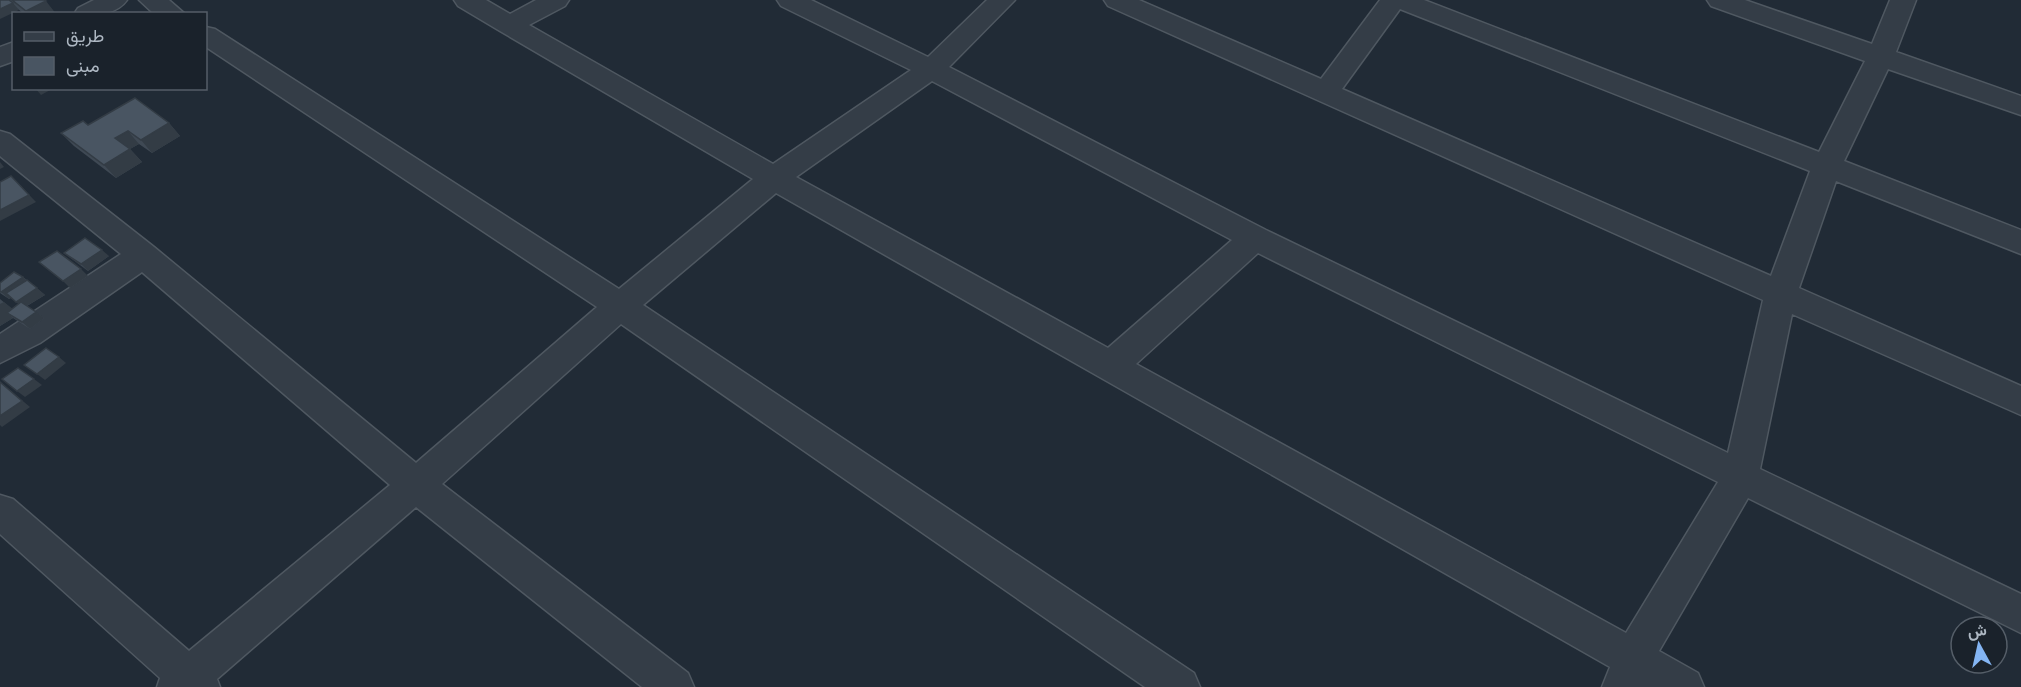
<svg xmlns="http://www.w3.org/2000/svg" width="2021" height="687" font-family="Figtree,Vazirmatn,sans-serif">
  <rect width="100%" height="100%" fill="#212b36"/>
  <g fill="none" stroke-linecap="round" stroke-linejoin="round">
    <defs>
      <g id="minor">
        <path d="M94 0H127C115 17 93 14 74 14L78 8Z"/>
        <path d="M139 0H169L185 14H154Z"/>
        <path d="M454 0H486L510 14 536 0H569L565 6 529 25 773 164 911 70 781 6 777 0H811L928 57 987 0H1015L949 67 1266 230 1728 453 1763 300 1108 6 1104 0H1139L1321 79 1380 0H1424L1819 152 1865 61 1711 6 1707 0H1745L1872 44 1890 0H1916L1896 52 2021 96V115L1888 69 1844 161 2021 230V254L1836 181 1799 288 2021 386V415L1792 314 1760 469 2021 594V633L1748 498 1659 651 1698 673 1704 687H1602L1610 667 776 193 643 305 1194 673 1200 687H1145L621 324 442 484 688 673 694 687H642L416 507 217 679 220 687H157L160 678 0 534V495L13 499 189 651 390 485 142 272 40 343 0 363V334L121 254 0 156V131L10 134 154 247 416 463 597 307 206 47V27L215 29 619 289 753 179 500 31 458 6ZM1400 9 1810 171 1771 276 1342 89ZM932 81 1232 240 1108 348 796 177ZM1258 253 1718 482 1626 633 1136 364Z"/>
        <path d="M14 42V61L0 66V47Z"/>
      </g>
    </defs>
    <use href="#minor" stroke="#4f5861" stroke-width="3"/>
    <use href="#minor" fill="#343d47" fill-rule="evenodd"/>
  </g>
  <g fill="#3f4954">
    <path d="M0 0H44L56 14H24L18 9 19 10Z"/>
    <path d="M169 123 180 136 152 153 139 144 130 149 142 162 116 178 74 146 61 133 88 125Z"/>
    <path d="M64 253 109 256 88 271Z"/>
    <path d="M23 277 45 295 27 306 44 318 30 329 13 318 0 326V299L12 309 19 304 11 298 9 299 0 293V283Z"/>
  </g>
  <g fill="#333c45">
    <path d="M46 1 56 14H28L26 11Z"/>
    <path d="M13 3 19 10 0 19V9Z"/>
    <path d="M35 88H54L41 95Z"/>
    <path d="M169 123 180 136 152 153 141 140Z"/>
    <path d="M128 131 139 144 130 149 142 162 116 178 104 165 115 138Z"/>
    <path d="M0 162 4 167 0 169Z"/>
    <path d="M11 176 36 202 0 221V210Z"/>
    <path d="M102 250 109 256 88 271 81 264Z"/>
    <path d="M81 269 88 276 70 288 63 281Z"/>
    <path d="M23 277 30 284 9 299 1 292Z"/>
    <path d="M37 288 45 295 23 308 16 302Z"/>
    <path d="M4 302 19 314 7 313 13 318 0 326V304Z"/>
    <path d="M36 312 44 318 30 329 22 322Z"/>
    <path d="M59 357 66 363 45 380 37 374Z"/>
    <path d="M34 379 42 385 25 397 17 391Z"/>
    <path d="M0 382 30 407 2 427 0 425Z"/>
  </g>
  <g fill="#495562" stroke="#333c45" stroke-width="1.5">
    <path d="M0 0H9L13 3 0 9Z"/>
    <path d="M12 0H44L46 1 26 11Z"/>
    <path d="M135 98 169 123 141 140 128 131 115 138 130 149 104 165 61 133 83 121 88 125Z"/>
    <path d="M11 176 29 195 0 210V182Z"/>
    <path d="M85 238 102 250 81 264 64 253Z"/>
    <path d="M57 251 81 269 63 281 39 262Z"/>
    <path d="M14 272 23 277 1 292 0 291V283Z"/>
    <path d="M27 280 37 288 16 302 6 293Z"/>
    <path d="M21 302 36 312 22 322 7 313Z"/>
    <path d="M46 348 59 357 37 374 24 365Z"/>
    <path d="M18 368 34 379 17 391 2 379Z"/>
    <path d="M0 382 22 401 0 416Z"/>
  </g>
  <rect x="12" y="12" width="195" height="78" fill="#1a222b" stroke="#555e68" stroke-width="1.5"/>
  <rect x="24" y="32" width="30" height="9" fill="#343d47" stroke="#555e68" stroke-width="1.5"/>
  <text x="66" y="42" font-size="18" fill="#aeb8c3">طريق</text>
  <rect x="24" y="57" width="30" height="18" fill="#495562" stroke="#555e68" stroke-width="1.5"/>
  <text x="66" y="72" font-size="18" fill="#aeb8c3">مبنى</text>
  <g transform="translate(1979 645) rotate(352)"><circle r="28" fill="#1a222b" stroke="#555e68" stroke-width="1.5"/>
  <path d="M0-4.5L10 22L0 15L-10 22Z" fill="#84b5f3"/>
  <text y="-9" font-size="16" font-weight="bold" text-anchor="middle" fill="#aeb8c3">ش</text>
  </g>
</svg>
